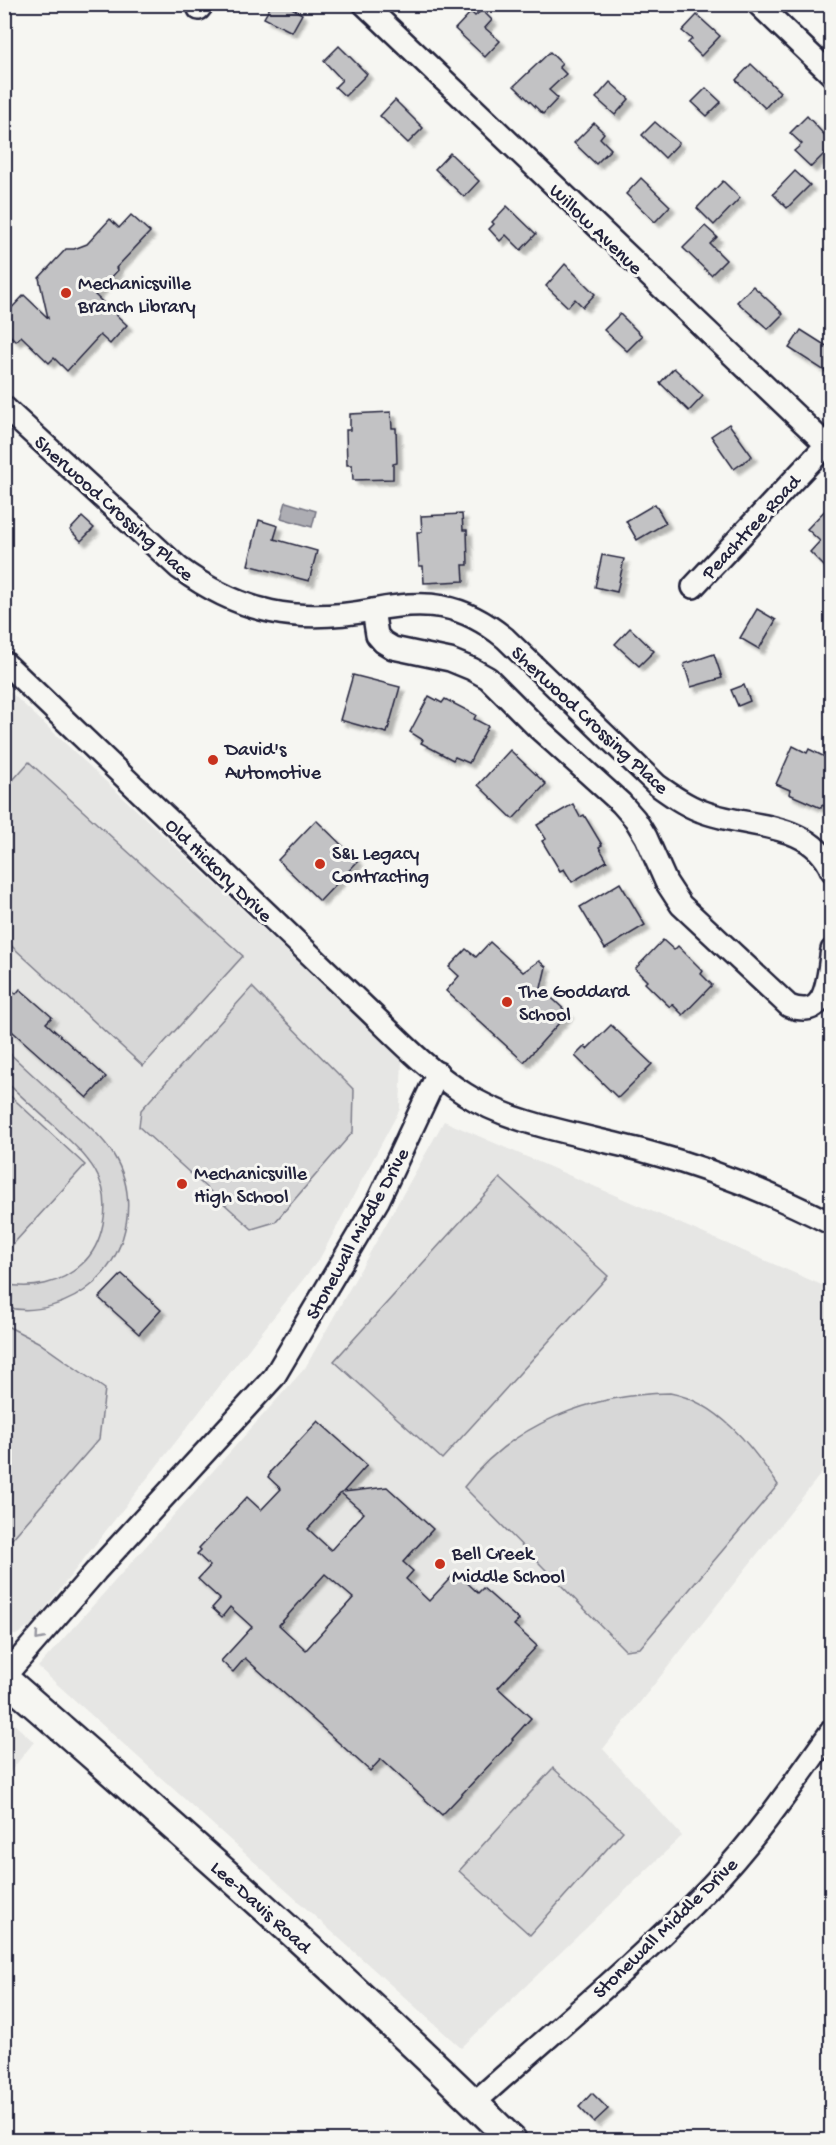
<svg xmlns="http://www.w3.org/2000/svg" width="836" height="2145" font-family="'Gochi Hand',sans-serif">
  <defs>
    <filter id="shadow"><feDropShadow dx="5" dy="5" stdDeviation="1.5" flood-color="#0004"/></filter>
  </defs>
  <rect width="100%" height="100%" fill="#f6f6f2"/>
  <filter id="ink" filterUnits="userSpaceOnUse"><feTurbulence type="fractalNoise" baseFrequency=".0167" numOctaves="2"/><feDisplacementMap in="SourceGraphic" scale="12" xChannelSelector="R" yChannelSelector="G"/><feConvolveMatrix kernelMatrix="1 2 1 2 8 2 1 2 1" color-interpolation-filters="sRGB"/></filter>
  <g filter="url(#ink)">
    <g fill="#e6e6e4">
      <path d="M4 686 402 1059 400 1109 320 1258 32 1625 16 1635H4Z"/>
      <path d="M444 1121 831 1289V1461L603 1749 682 1836 461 2048 38 1667 305 1368Z"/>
      <path d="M4 1715 34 1742 5 1778H4Z"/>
    </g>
    <g fill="#d7d7d7" stroke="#7c7c89" stroke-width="1.5">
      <path d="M29 762 243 956 143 1066 5 940V789Z"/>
      <path d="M252 987 354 1090 353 1132 275 1222 252 1229 139 1127 141 1110Z"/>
      <path d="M5 1049C26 1069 47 1088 69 1108 84 1122 102 1136 113 1154 139 1196 129 1250 94 1283 70 1304 35 1315 5 1307V1284C31 1290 61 1284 82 1264 93 1254 100 1239 103 1224 113 1177 83 1153 52 1124 36 1110 20 1095 5 1081Z"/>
      <path d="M5 1091 85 1165 5 1253H4Z"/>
      <path d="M500 1178 608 1276 442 1459 334 1361Z"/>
      <path d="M5 1325 38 1342 105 1389 99 1439 5 1547Z"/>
      <path d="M670 1393C718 1402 752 1446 778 1485L640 1648 625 1650 464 1487C513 1423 592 1394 670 1393Z"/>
      <path d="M553 1768 623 1831 530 1935 459 1871Z"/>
    </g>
    <path fill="#adadb3" stroke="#757583" stroke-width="1.5" d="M286 502 316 511 312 527 281 518Z"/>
    <g fill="#c2c2c4" stroke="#22223b" stroke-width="1.5" fill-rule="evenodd" filter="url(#shadow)">
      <path d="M272 4H285L302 14 292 32 264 18Z"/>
      <path d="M482 10 492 20 485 28 500 41 485 57 455 29 471 12 475 16Z"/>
      <path d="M697 15 720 36 701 56 688 43 692 39 682 31Z"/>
      <path d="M339 46 367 74 345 96 335 87 342 80 324 61Z"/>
      <path d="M550 52 562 64 559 67 566 74 549 90 558 98 543 114 514 86Z"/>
      <path d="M751 64 780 92 765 108 736 80Z"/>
      <path d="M610 82 629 99 615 115 596 98Z"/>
      <path d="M706 88 721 102 707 116 692 102Z"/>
      <path d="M395 100 423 128 408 143 380 116Z"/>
      <path d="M807 116 831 142V147L811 167 794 151 802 144 790 133Z"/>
      <path d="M655 122 679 143 665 158 642 135Z"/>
      <path d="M594 123 604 133 600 138 611 149 596 164 574 143Z"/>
      <path d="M450 153 479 181 464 197 435 169Z"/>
      <path d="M795 171 810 185 787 208 773 194Z"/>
      <path d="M641 178 670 206 655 222 626 194Z"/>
      <path d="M723 181 740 198 714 225 697 208Z"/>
      <path d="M507 206 536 234 521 250 506 235 500 241 489 229 494 224 492 222Z"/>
      <path d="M131 215 150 232 116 268 118 270 95 295 127 325 110 344 100 335 67 371 54 358 49 363 21 336 16 341 4 330V316L24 295 48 318 39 278 66 249H74L87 244 110 219 119 228Z"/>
      <path d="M705 226 717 237 710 244 726 260 711 275 683 248Z"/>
      <path d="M565 264 595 294 583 307 575 299 568 307 546 286Z"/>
      <path d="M753 286 783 314 768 329 737 302Z"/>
      <path d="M620 314 642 336 627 351 604 330Z"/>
      <path d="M801 330 831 349V375L789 348Z"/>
      <path d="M674 368 703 396 689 411 660 383Z"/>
      <path d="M391 412 392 428H396L397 463 393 464V479L353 480 352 465H347L346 430H350V414Z"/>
      <path d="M729 424 752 456 734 469 711 436Z"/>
      <path d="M655 504 666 523 637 540 626 521Z"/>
      <path d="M831 504V573L810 552 820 541 807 529Z"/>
      <path d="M462 514 463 530H467L468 565H463L464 581 424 583 423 566H419L417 532H422L421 516Z"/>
      <path d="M82 517 94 528 81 541 70 530Z"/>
      <path d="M259 520 278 526 274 539 317 551 309 581 248 565Z"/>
      <path d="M602 555 624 559 617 592 595 587Z"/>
      <path d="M757 609 776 620 759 649 740 638Z"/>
      <path d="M630 628 654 651 639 666 615 644Z"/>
      <path d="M714 654 722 678 691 687 684 664Z"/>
      <path d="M353 675 400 687 387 733 340 720Z"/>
      <path d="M744 685 750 701 738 706 731 690Z"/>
      <path d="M429 696 442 703 445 699 476 715 474 719 488 726 469 763 455 757 453 760 421 743 423 740 410 732Z"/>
      <path d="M793 746 807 753 809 749 831 760V809L822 805 821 808 789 794 790 790 776 784Z"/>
      <path d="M510 750 546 784 513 819 478 785Z"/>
      <path d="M573 804 580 817 584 815 602 845 599 847 607 861 572 882 564 869 560 871 542 841 546 839 537 825Z"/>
      <path d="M316 820 358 861 320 901 278 860Z"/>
      <path d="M620 883 645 925 605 949 580 907Z"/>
      <path d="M663 940 674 950 678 946 703 971 701 974 712 985 683 1015 672 1004 670 1007 645 983 647 981 635 969Z"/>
      <path d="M490 942 523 972 539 961 546 967 541 988 568 1013 524 1062 446 991 459 976 449 967 466 949 476 957Z"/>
      <path d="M4 983 16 994 20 989 52 1017 46 1023 106 1077 87 1098 4 1024Z"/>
      <path d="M611 1025 652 1064 618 1098 575 1056 585 1046 587 1049Z"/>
      <path d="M122 1274 161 1310 139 1334 99 1298Z"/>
      <path d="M318 1421 367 1465 343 1492 387 1487 433 1529 403 1562 413 1571 406 1579 429 1601 456 1572 478 1593 483 1588 519 1620 514 1625 537 1646 498 1688 531 1718 512 1739 513 1740 442 1815 381 1759 370 1771 245 1658 233 1672 221 1661 252 1627 230 1607 222 1617 212 1608 220 1599 198 1579 210 1566 197 1554 201 1550 199 1548 247 1497 261 1510 281 1489 268 1477 271 1473 270 1472ZM341 1493 364 1513 331 1550 308 1529ZM325 1574 353 1598 306 1650 279 1625Z"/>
      <path d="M592 2093 608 2109 594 2122 579 2107Z"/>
    </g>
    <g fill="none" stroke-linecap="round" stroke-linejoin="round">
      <defs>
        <g id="minor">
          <path d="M364 4 832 450"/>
          <path d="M758 4 832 75"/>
          <path d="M199 9 203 4"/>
          <path d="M4 407 179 568C242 614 297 624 373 610"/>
          <path d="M693 587 832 439"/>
          <path d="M4 662 369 1011C399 1040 430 1072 465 1094 516 1127 592 1136 651 1153 714 1170 773 1194 832 1224"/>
          <path d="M832 871C810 819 745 829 701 811 685 805 671 795 657 785L505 638C462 603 426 599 373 610L377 635 383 642 393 648 450 660 472 669 488 678 538 728 621 803 635 819 646 837 666 882 681 905 789 1006C829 1021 827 977 832 950"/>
          <path d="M4 1677 96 1571 274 1377 378 1201 438 1073"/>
          <path d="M474 2103C553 2032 636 1964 709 1888 755 1840 793 1785 832 1730"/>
        </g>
        <path id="major" d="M4 1678C177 1829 349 1979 512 2140"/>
      </defs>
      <use href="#minor" stroke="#22223b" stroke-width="26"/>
      <use href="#major" stroke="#22223b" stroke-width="32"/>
      <use href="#minor" stroke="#f6f6f2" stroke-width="21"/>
      <use href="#major" stroke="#f6f6f2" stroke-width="27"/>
    </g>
    <defs><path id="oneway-chevron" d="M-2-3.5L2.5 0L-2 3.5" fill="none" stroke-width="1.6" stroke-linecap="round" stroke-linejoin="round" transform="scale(1.5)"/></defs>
    <use stroke="#9797a0" href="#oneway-chevron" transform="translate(39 1637) rotate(131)"/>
  </g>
  <g fill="#c8321e" stroke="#f6f6f2" stroke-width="2">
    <circle cx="66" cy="293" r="6"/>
    <circle cx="213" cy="760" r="6"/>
    <circle cx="320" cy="864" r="6"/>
    <circle cx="507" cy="1002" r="6"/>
    <circle cx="182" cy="1184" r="6"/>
    <circle cx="440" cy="1564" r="6"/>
  </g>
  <g text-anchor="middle" stroke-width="6" stroke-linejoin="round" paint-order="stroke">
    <g font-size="20" fill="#22223b" stroke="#f6f6f2">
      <text transform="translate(597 228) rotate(44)" y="7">Willow Avenue</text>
      <text transform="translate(115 507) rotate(42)" y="7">Sherwood Crossing Place</text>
      <text transform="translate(750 526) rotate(-47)" y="7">Peachtree Road</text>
      <text transform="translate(591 719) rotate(43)" y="7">Sherwood Crossing Place</text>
      <text transform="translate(220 869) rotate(44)" y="7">Old Hickory Drive</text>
      <text transform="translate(356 1233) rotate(-61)" y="7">Stonewall Middle Drive</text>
      <text transform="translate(262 1906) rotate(42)" y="7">Lee-Davis Road</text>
      <text transform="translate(664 1927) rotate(-44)" y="7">Stonewall Middle Drive</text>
    </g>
    <g font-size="20" fill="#22223b" stroke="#f6f6f2" text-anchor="start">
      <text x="78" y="289">Mechanicsville<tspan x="78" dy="23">Branch Library</tspan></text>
      <text x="225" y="755">David's<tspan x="225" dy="23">Automotive</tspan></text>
      <text x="332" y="859">S&amp;L Legacy<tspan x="332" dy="23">Contracting</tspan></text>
      <text x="519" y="997">The Goddard<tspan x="519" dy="23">School</tspan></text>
      <text x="194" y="1179">Mechanicsville<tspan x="194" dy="23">High School</tspan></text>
      <text x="452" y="1559">Bell Creek<tspan x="452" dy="23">Middle School</tspan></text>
    </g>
  </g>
  <rect width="836" height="2145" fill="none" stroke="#f6f6f2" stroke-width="24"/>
  <rect x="12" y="12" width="812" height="2121" fill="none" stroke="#22223b" stroke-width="2" filter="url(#ink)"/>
</svg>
